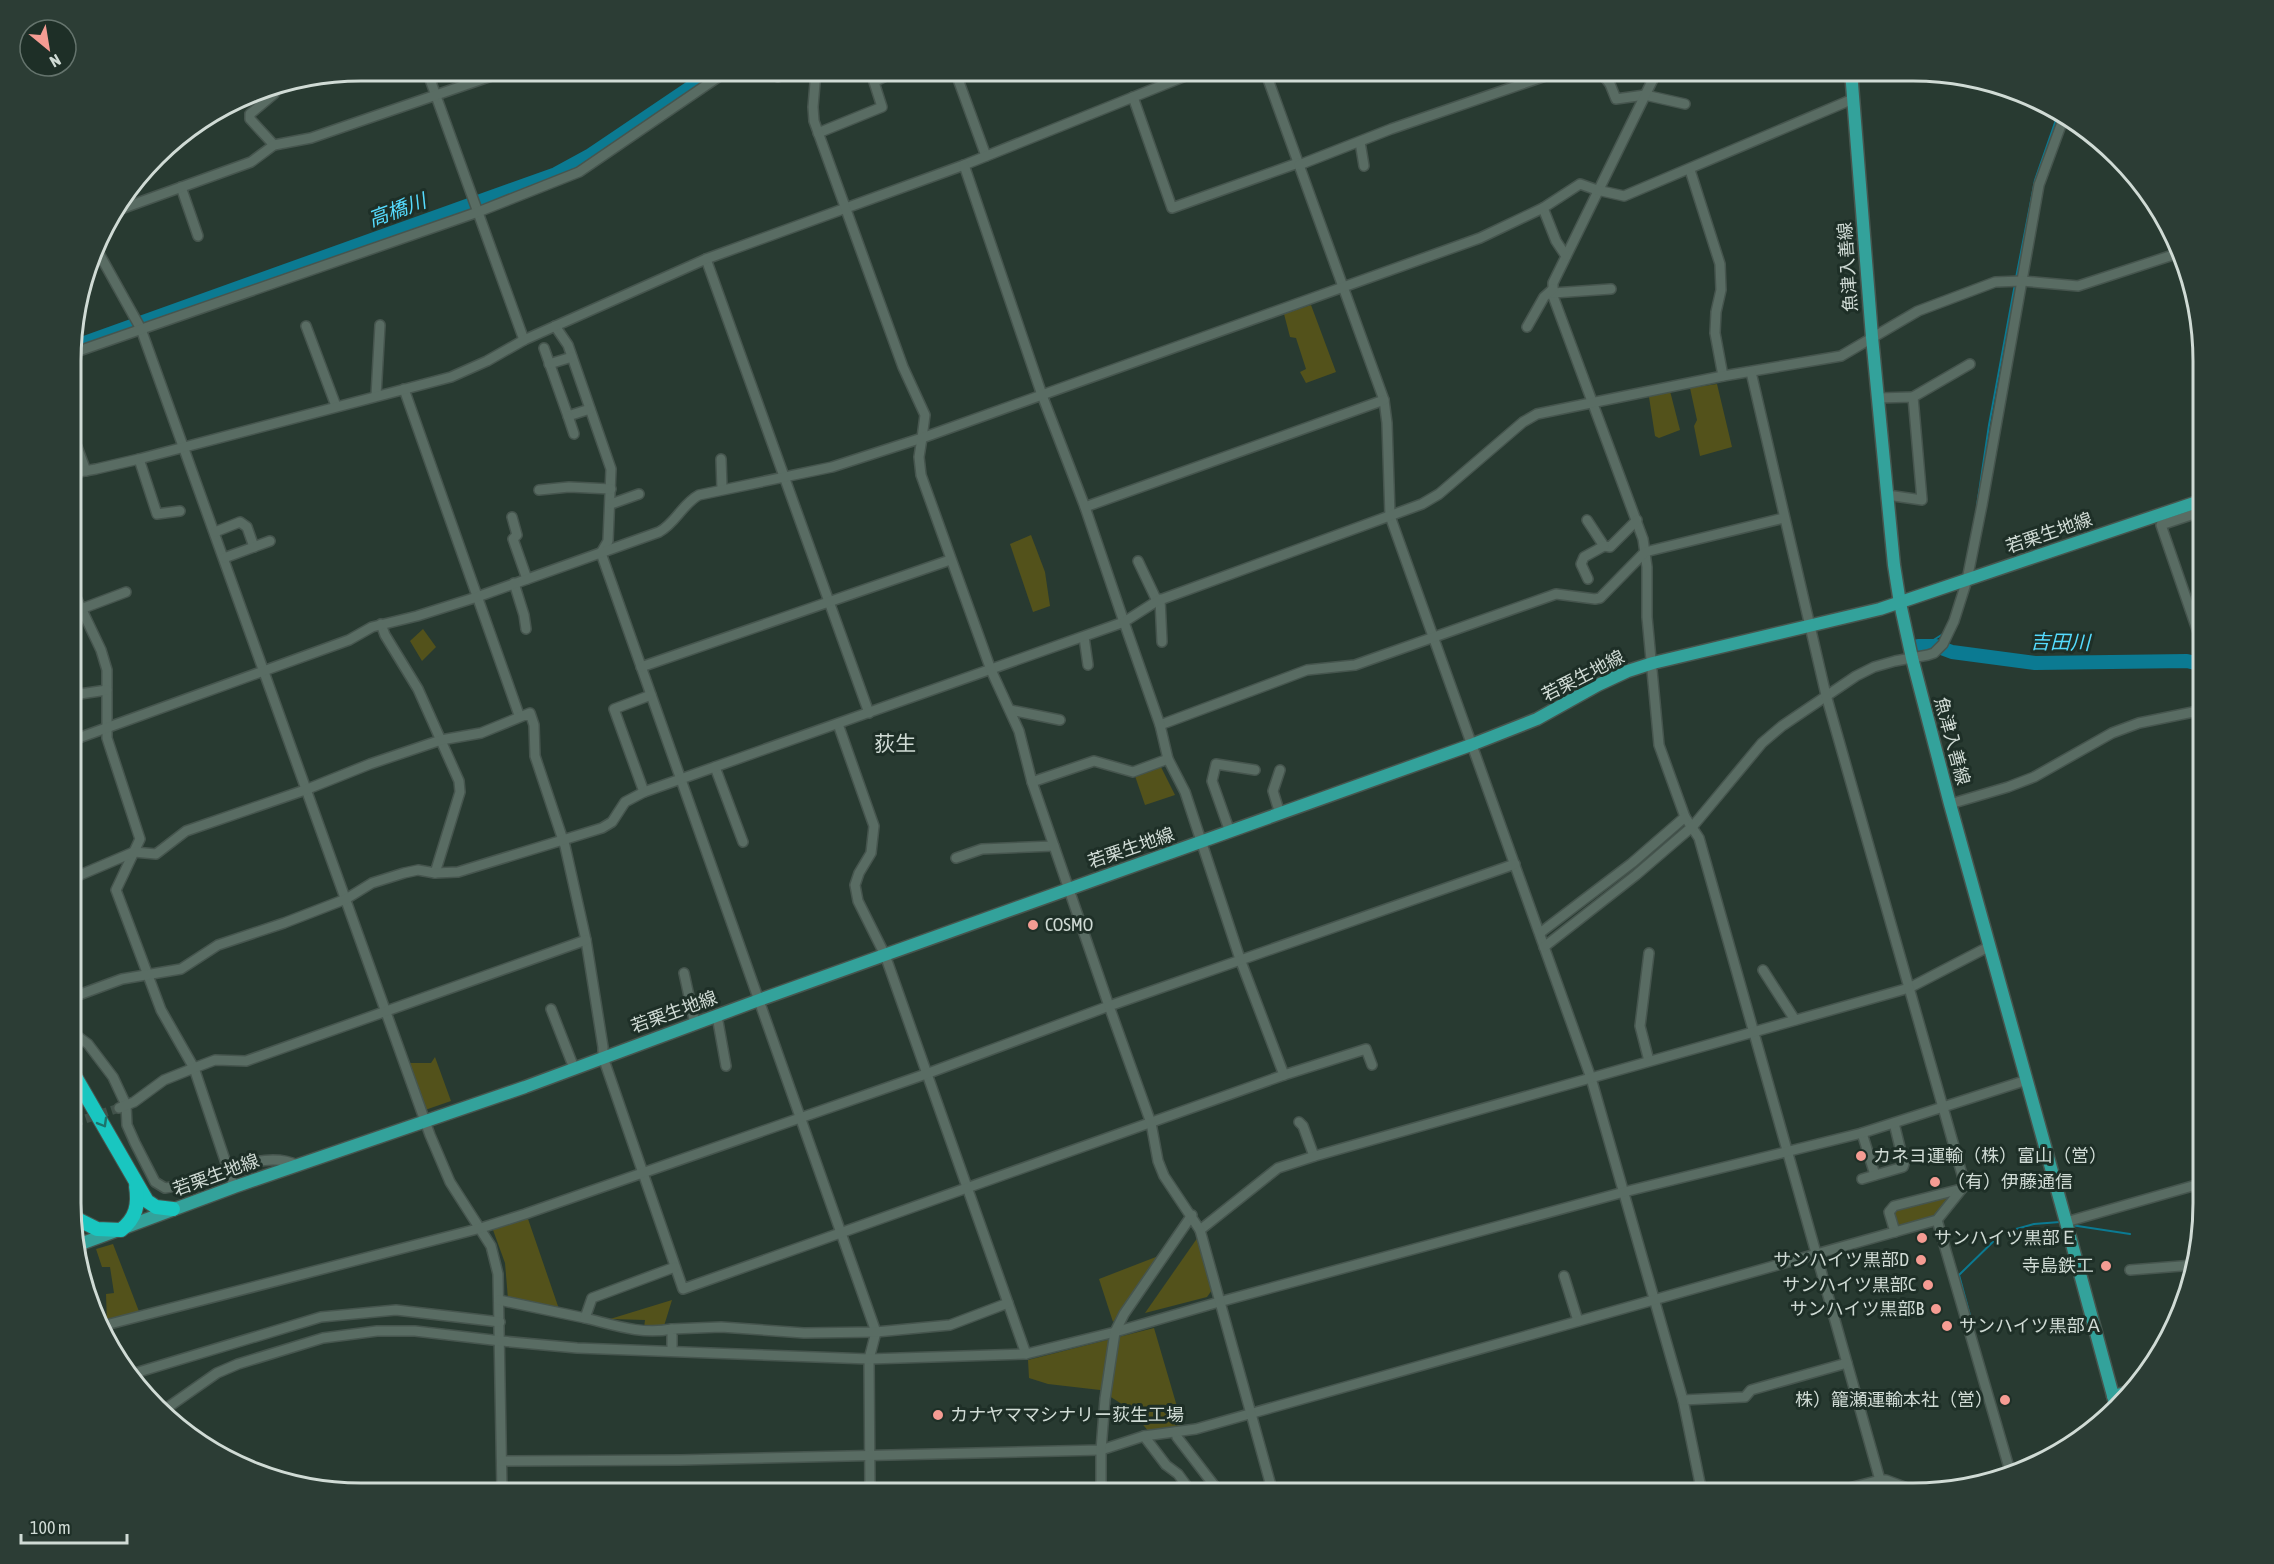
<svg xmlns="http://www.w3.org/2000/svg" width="2274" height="1564" font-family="'Asap Condensed','Noto Sans JP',sans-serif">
  <rect width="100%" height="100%" fill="#283a31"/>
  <g fill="#53521b">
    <path d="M1311 305 1336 372 1306 383 1300 372 1306 369 1296 338 1290 337 1284 314Z"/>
    <path d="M1717 384 1732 447 1700 456 1694 426 1697 420 1690 388Z"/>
    <path d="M1670 391 1680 430 1659 438 1655 436 1649 397Z"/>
    <path d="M1031 535 1045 572 1050 606 1033 612 1010 544Z"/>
    <path d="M423 629 436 647 422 661 410 641Z"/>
    <path d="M1161 767 1175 795 1145 805 1135 776Z"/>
    <path d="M435 1057 451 1101 425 1110 408 1063H431Z"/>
    <path d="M1951 1195 1952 1197 1937 1216 1898 1226 1894 1214 1898 1209Z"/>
    <path d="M527 1216 559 1309 508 1299 505 1263 493 1230Z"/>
    <path d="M1198 1237 1212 1290 1207 1297 1145 1313Z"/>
    <path d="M113 1244 140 1314 107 1323 106 1294 114 1293 110 1267H102L96 1249Z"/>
    <path d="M1161 1255 1113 1322 1099 1279Z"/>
    <path d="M672 1300 664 1326 644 1328 645 1320 610 1319Z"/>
    <path d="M1154 1328 1183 1427 1149 1432 1131 1410 1100 1390 1048 1384 1029 1378 1028 1360Z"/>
  </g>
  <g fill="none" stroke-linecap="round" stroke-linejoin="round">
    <g stroke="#0b7a92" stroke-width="2">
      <path d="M2016 278 2035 180 2058 114"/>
      <path d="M1977 506 1989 425 2015 284"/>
      <path d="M1924 646 1943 634 1945 630"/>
      <path d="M2071 1225 2130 1234"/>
      <path d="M1971 1319 1959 1275 2002 1233 2034 1224 2060 1222"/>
    </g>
    <g stroke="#0b7a92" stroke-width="14">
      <path d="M73 347 556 174 589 156 715 71"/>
      <path d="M1918 646H1936L1952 652 2035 663 2187 661 2203 665"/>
    </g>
    <path stroke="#41524a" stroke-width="9" stroke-dasharray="9 4.5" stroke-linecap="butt" d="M73 1123 119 1108"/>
    <defs>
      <g id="minor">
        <path d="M427 71 524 340"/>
        <path d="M775 71 778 77 794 71"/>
        <path d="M955 71 986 156"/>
        <path d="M1265 71 1384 400 1387 423 1390 516 1591 1078 1683 1400 1702 1493"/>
        <path d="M1600 71 1610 84 1616 99 1645 95 1685 104"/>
        <path d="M1657 71 1553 283V296L1643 539 1647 567V617L1659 745 1685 817 1699 838 1880 1480"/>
        <path d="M1133 97 1172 208 1298 163"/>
        <path d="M818 133 882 107 874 82 896 71"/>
        <path d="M1360 142 1364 166"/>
        <path d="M274 145 250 119V114L274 94 275 88"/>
        <path d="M1299 165 1391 129 1560 71"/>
        <path d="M1690 170 1720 264 1721 290 1716 312 1715 333 1723 376"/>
        <path d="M181 187 198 236"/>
        <path d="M1543 208 1556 241 1566 256"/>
        <path d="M118 210 251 162 274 145 311 138 506 71"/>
        <path d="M96 248 141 329 430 1135 450 1182 491 1246 498 1274 502 1493"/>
        <path d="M706 259 869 713"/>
        <path d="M1553 293 1611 289"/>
        <path d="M306 326 336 406"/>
        <path d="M555 326 568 345 611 469 608 541 601 553"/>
        <path d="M1527 327 1544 297 1553 289"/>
        <path d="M544 348 568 416 590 409"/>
        <path d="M73 353 478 212 579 172 727 71"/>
        <path d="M549 364 572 357"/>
        <path d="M404 389 519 715"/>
        <path d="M376 396 380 325"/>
        <path d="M1913 397 1970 364"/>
        <path d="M1878 398 1913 397 1922 500 1887 495"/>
        <path d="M568 416 574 434"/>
        <path d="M73 436 86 471"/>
        <path d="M139 459 157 514 180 511"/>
        <path d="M721 459 722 489"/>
        <path d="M73 473 96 469 139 459 451 377 487 361 524 340 706 259 964 165 1198 71"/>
        <path d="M539 490 569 487 611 489"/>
        <path d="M611 504 639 494"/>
        <path d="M1085 507 1384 400"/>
        <path d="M2203 511 2161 525 2203 647"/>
        <path d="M512 517 517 535 513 539 527 579"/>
        <path d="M1587 520 1604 546 1610 547 1637 520"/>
        <path d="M215 532 240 522 247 527 254 547"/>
        <path d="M601 553 876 1332 869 1359 870 1493"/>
        <path d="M224 558 270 541"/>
        <path d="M1138 561 1157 601"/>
        <path d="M1588 579 1581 564 1584 557 1604 546"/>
        <path d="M514 583 524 615 526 629"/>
        <path d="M73 591 101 650 107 670V738L140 839 116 890 161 1010 194 1068 234 1187"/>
        <path d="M1160 599 1162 642"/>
        <path d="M81 609 126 592"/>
        <path d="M381 624 385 635 418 689 459 781 460 792 435 873"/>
        <path d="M1084 637 1088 665"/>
        <path d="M2202 657 2203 658"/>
        <path d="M641 667 950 560"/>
        <path d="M73 695 107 690"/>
        <path d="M1010 710 1060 720"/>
        <path d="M838 724 874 826 871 853 859 873 855 885 858 901 885 955 1026 1354"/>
        <path d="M1160 725 1307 670 1355 665 1556 594 1595 599 1600 598 1645 552 1784 518"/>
        <path d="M73 740 349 640 372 627 417 616 477 597 659 532C676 523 682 504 699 495L832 467 922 438 925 415 903 367 814 121 813 107 816 71"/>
        <path d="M715 767 743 842"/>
        <path d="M1280 770 1273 791 1280 814"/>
        <path d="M1032 782 1094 761 1133 772 1168 759"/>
        <path d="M644 792 614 709 651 695"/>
        <path d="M1950 804 2008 787 2034 777 2112 733 2139 723 2203 710"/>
        <path d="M1230 832 1212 781 1216 764 1255 770"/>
        <path d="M956 858 982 849 1054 846"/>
        <path d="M73 878 134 852 156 854 186 831 305 790 370 764 441 740 481 733 530 713 534 725 535 756 565 846 586 940 603 1047V1057L683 1289 1284 1075 1366 1049 1372 1065"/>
        <path d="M1540 933 1632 863 1685 817"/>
        <path d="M1544 947 1636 875 1693 826 1762 743 1782 726 1856 676 1874 667 1895 661 1928 655 1934 653 1943 644 1954 621 1967 580 1982 505 2039 185 2064 117"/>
        <path d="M1649 953 1640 1026 1649 1061"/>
        <path d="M1763 970 1795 1020"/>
        <path d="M684 973 695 1024"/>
        <path d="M73 997 122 979 181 969 218 945 284 923 346 899 372 883 404 873 418 870 435 873 458 872 602 828 612 822 625 802 644 792 1124 622 1085 507 1042 395 964 165"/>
        <path d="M551 1009 574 1068"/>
        <path d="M717 1016 726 1066"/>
        <path d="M73 1033 88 1044 113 1077 126 1105 127 1125 135 1143 155 1182 165 1188C204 1183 260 1147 297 1165"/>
        <path d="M1284 1075 1240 959 1185 792 1168 759 1160 725 1124 622 1157 601 1422 504 1439 494 1523 422 1537 414 1723 376 1841 356 1918 311 1995 282 2022 281 2078 286 2179 253"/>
        <path d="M119 1108 134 1102 164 1080 194 1068 215 1060 246 1061 586 940"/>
        <path d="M1299 1122 1303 1126 1314 1156"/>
        <path d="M1862 1133 1875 1175"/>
        <path d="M1862 1179 1903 1167 1904 1164 1894 1123"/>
        <path d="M1937 1220 2010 1471"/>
        <path d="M2066 1222 2203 1183"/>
        <path d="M1200 1230 1278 1168 1315 1156 1909 988 1990 946"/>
        <path d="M1895 1232 1889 1212 1894 1206 1961 1189"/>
        <path d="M2130 1270 2194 1265"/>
        <path d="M1564 1276 1578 1321"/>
        <path d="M499 1300 585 1318"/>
        <path d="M102 1326 481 1228 525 1214 926 1074 1109 1006 1032 782 1019 731 991 670 921 475 919 457 922 438 1480 238 1543 208 1580 184 1597 190 1624 196 1853 99"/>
        <path d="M672 1329C641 1335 614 1325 585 1318L592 1298 675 1267"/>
        <path d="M672 1351V1329L721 1327 804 1333 876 1332 950 1325 1008 1303"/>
        <path d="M132 1374 321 1317 396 1310 500 1322"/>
        <path d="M1683 1400 1745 1397 1751 1390 1847 1363"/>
        <path d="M164 1410 217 1373 238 1364 323 1338 377 1331H415L501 1341 577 1348 869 1359 1026 1354 1115 1332 1219 1302 1624 1192 1862 1133 2027 1080"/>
        <path d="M1176 1432 1177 1437 1220 1493"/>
        <path d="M1144 1436 1166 1465 1178 1474 1192 1493"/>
        <path d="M502 1461 680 1460 1101 1450 1144 1436 1196 1429 1937 1220 1965 1185 1826 695 1751 372"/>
        <path d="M1101 1493V1450L1105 1399 1115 1332 1124 1314 1192 1215"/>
        <path d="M1273 1493 1200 1230 1164 1176 1158 1161 1151 1123 1109 1006 1515 864"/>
        <path d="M1830 1493 1880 1480H1886L1918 1492"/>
      </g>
      <g id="major">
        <path d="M1851 71 1872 337 1894 565 1900 603 1912 658 1950 804 2066 1222 2115 1403"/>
        <path d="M75 1246 234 1187 525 1087 759 1000 1471 745 1537 719 1598 685 1628 671 1653 663 1880 609 2203 500"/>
        <path d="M2113 1396 2129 1392"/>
      </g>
      <g id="highway">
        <path d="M73 1073 147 1201 156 1207 173 1209"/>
        <path d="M73 1217 97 1229 121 1230C136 1218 139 1205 136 1186"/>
      </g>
    </defs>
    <use href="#minor" stroke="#46554e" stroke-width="12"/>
    <use href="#major" stroke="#46554e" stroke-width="15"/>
    <use href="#highway" stroke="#46554e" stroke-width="16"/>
    <use href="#minor" stroke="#596c63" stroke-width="9"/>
    <use href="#major" stroke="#33a29b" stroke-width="12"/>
    <use href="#highway" stroke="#19c6c0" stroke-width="14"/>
  </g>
  <defs><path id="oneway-chevron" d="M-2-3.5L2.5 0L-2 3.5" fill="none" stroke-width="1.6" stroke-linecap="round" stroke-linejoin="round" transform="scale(1.5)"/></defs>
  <use stroke="#1c736c" href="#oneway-chevron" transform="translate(103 1123) rotate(60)"/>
  <g fill="#f59c93" stroke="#1e2f27" stroke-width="2">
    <circle cx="1033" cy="925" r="6"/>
    <circle cx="1861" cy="1156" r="6"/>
    <circle cx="1935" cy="1182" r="6"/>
    <circle cx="1922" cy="1238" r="6"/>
    <circle cx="1921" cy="1260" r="6"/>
    <circle cx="2106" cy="1266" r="6"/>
    <circle cx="1928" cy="1285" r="6"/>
    <circle cx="1936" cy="1309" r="6"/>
    <circle cx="1947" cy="1326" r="6"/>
    <circle cx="2005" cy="1400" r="6"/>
    <circle cx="938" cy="1415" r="6"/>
  </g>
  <g text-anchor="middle" stroke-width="6" stroke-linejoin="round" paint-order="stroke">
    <g font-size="18" fill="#d0dbd5" stroke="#1e2f27">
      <text transform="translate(1848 267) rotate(-94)" y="6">魚津入善線</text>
      <text transform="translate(2049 533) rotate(-19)" y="6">若栗生地線</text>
      <text transform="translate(1583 676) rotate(-27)" y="6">若栗生地線</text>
      <text transform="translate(1952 741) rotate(75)" y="6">魚津入善線</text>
      <text transform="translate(1131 848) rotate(-19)" y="6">若栗生地線</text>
      <text transform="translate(674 1012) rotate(-20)" y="6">若栗生地線</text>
      <text transform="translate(216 1175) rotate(-20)" y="6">若栗生地線</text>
    </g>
    <g font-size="18" fill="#d0dbd5" stroke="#1e2f27" text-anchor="start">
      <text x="1045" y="931">COSMO</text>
      <text x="1873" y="1162">カネヨ運輸（株）富山（営）</text>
      <text x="1947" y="1188">（有）伊藤通信</text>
      <text x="1934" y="1244">サンハイツ黒部Ｅ</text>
      <text x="1909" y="1266" text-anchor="end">サンハイツ黒部D</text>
      <text x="2094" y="1272" text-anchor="end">寺島鉄工</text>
      <text x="1916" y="1291" text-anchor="end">サンハイツ黒部C</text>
      <text x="1924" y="1315" text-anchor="end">サンハイツ黒部B</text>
      <text x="1959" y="1332">サンハイツ黒部Ａ</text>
      <text x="1993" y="1406" text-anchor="end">株）籠瀬運輸本社（営）</text>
      <text x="950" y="1421">カナヤママシナリー荻生工場</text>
    </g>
    <g font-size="20" font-style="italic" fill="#55dbfe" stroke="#1e2f27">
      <text transform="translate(397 210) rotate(-20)" y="7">高橋川</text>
      <text transform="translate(2060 642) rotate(1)" y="7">吉田川</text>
    </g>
    <g font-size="21" fill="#d0dbd5" stroke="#1e2f27">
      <text x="895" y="751">荻生</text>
    </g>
  </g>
  <path d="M0 0H2274V1564H0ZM361 81H1913A280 280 0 0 1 2193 361V1203A280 280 0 0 1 1913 1483H361A280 280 0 0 1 81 1203V361A280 280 0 0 1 361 81Z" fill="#2c3d35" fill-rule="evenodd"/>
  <path fill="none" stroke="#d0dbd5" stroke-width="3" d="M361 81H1913A280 280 0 0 1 2193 361V1203A280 280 0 0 1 1913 1483H361A280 280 0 0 1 81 1203V361A280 280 0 0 1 361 81Z"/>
  <g transform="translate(48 48) rotate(150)"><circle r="28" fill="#1e2f27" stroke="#65746d" stroke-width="1.5"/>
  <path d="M0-4.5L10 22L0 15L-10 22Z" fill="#f59c93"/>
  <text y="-9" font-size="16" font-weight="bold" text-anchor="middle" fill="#d0dbd5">N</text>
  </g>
  <path d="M21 1534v9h106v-9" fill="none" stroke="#d0dbd5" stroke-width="3"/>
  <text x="30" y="1534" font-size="18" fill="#d0dbd5" stroke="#1e2f27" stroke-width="4.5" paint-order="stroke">100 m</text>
</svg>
